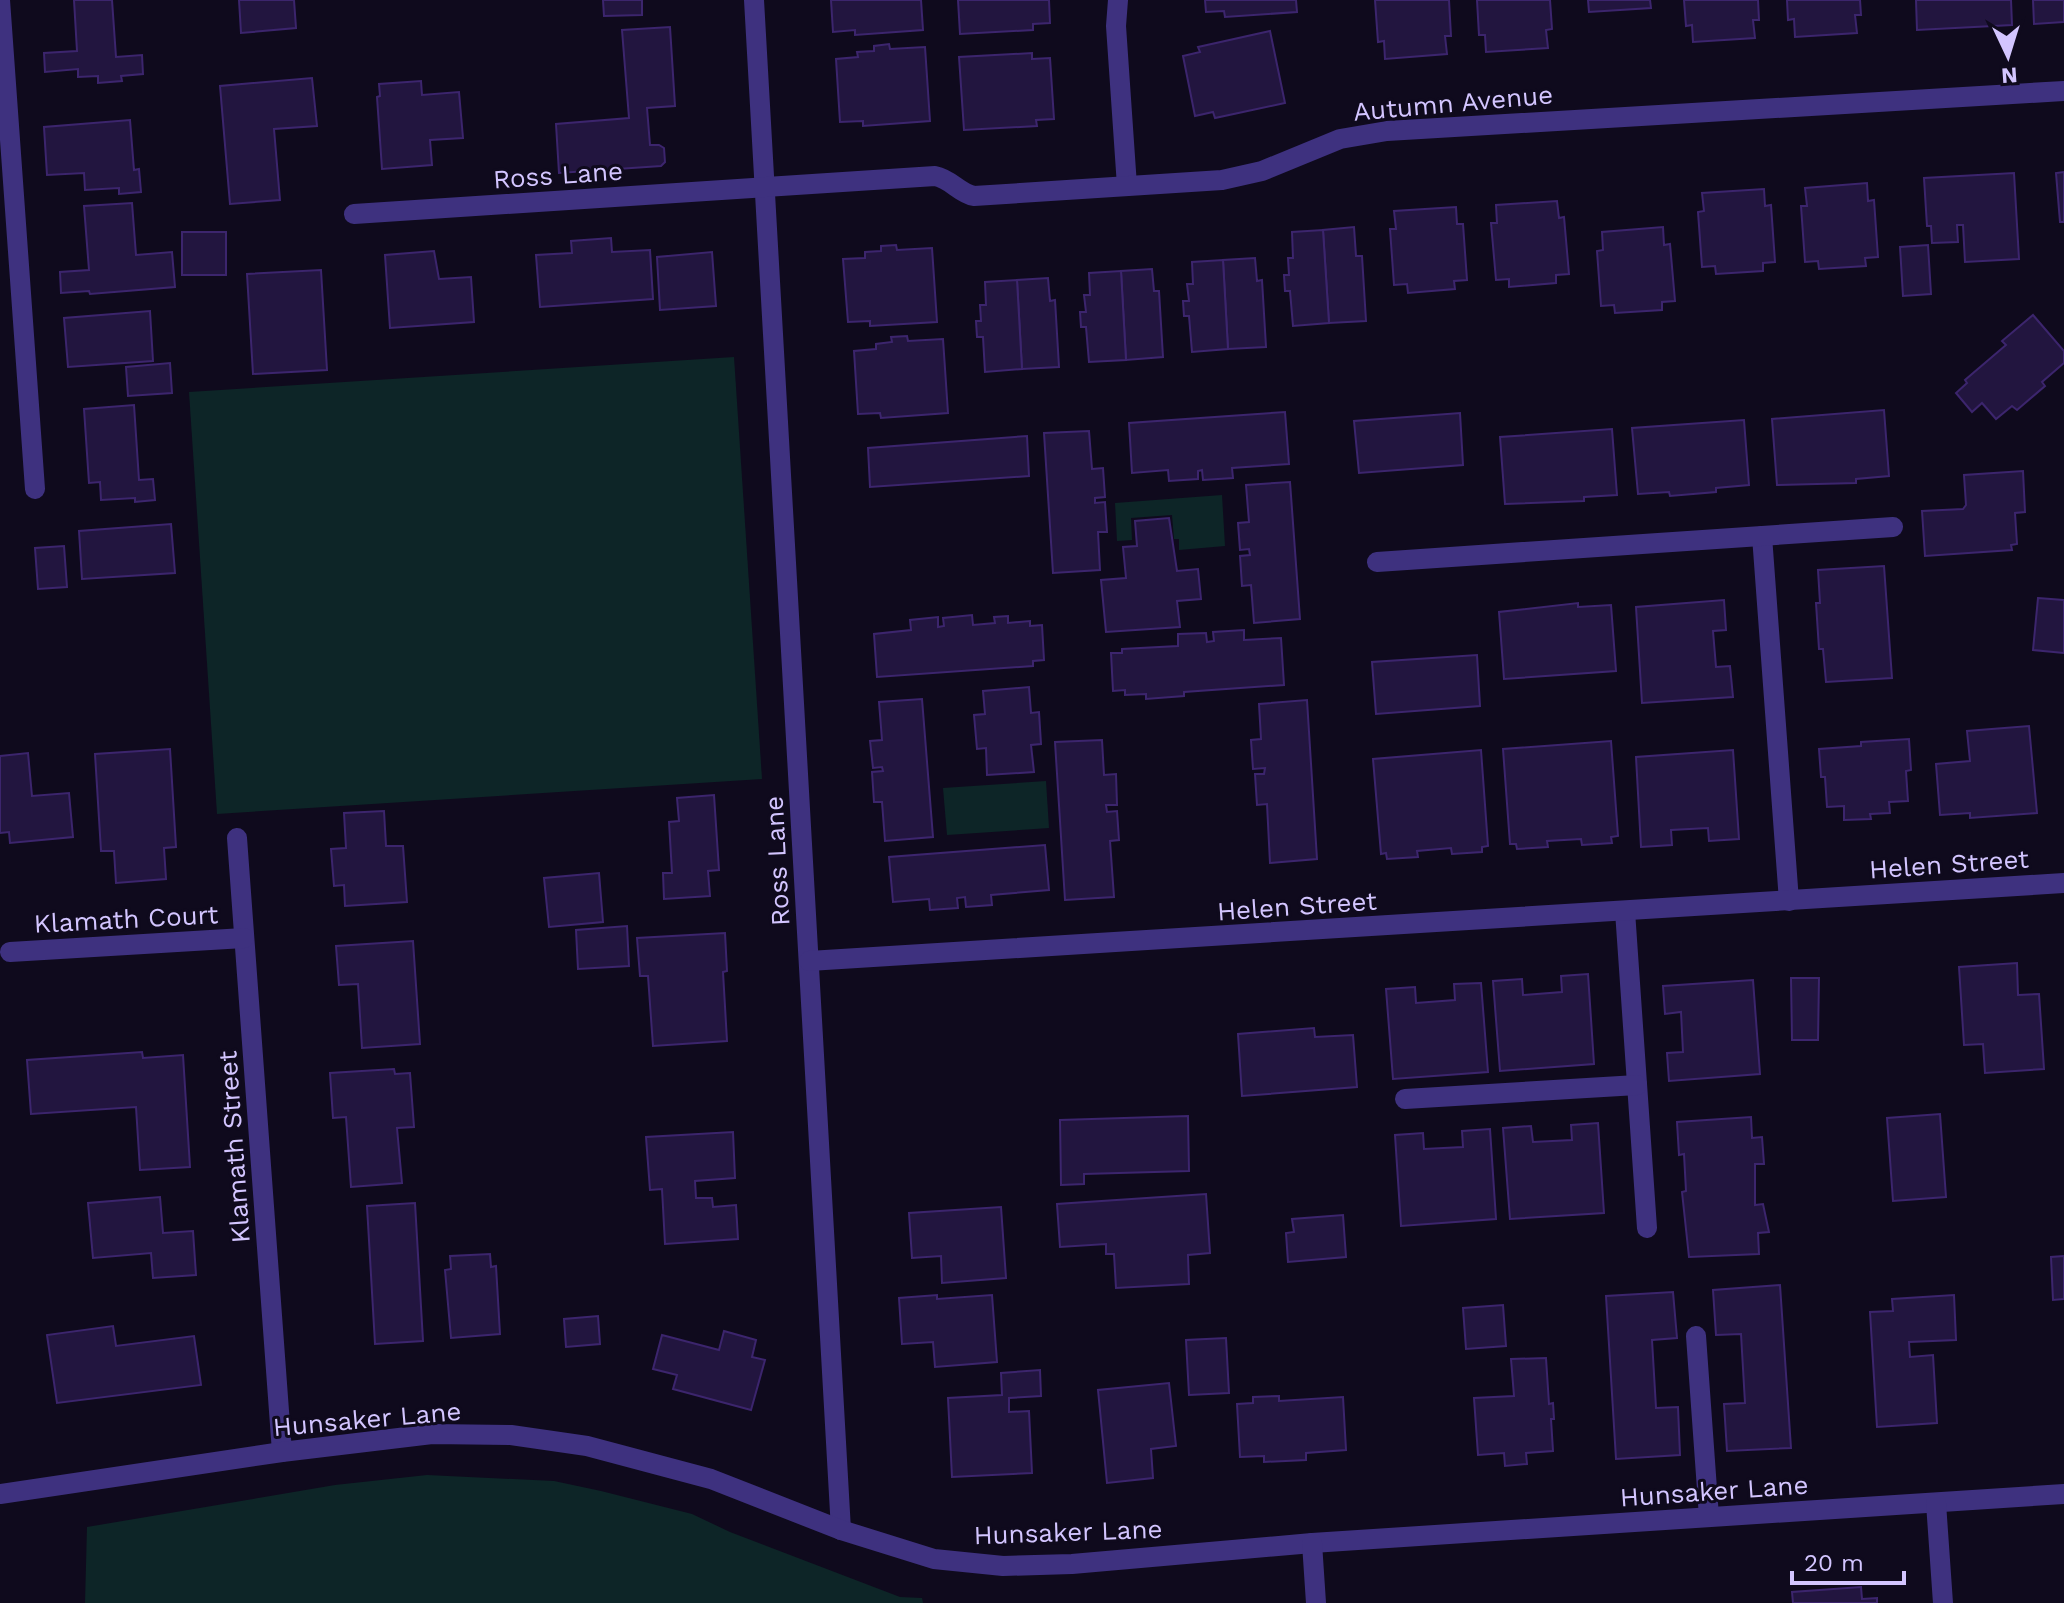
<svg xmlns="http://www.w3.org/2000/svg" width="2064" height="1603" font-family="'Work Sans',sans-serif">
  <rect width="100%" height="100%" fill="#0f0a1d"/>
  <g fill="#0d2527">
    <path d="M734 357 762 779 217 814 189 392Z"/>
    <path d="M1222 495 1225 546 1179 550V539H1174L1172 515 1131 518 1132 540 1117 541 1115 503Z"/>
    <path d="M1046 781 1049 828 947 835 943 788Z"/>
    <path d="M427 1475 554 1481 601 1491 692 1514 730 1532 900 1597 922 1598 923 1603H85L87 1527 335 1485Z"/>
  </g>
  <g fill="#22153f" stroke="#3c256d" stroke-width="2">
    <path d="M74 0H112L116 57 142 55 143 74 121 76 122 81 98 83V76L78 77V69L45 72 44 53 77 51Z"/>
    <path d="M239 0H294L296 28 241 33Z"/>
    <path d="M603 0H642V15L604 16Z"/>
    <path d="M831 0H921L923 30 855 35V30L833 32Z"/>
    <path d="M958 0H1049L1050 23 1033 24V30L960 34Z"/>
    <path d="M1205 0H1296L1297 12 1225 17 1224 11 1206 12Z"/>
    <path d="M1375 0H1449L1451 36H1445L1447 54 1385 59 1384 41 1378 42Z"/>
    <path d="M1477 0H1550L1552 29 1546 30 1548 48 1486 52 1485 35H1479Z"/>
    <path d="M1588 0H1650L1651 8 1589 12Z"/>
    <path d="M1684 0H1758L1759 20H1753L1755 38 1693 42 1692 25 1686 26Z"/>
    <path d="M1787 0H1860L1861 15H1855L1857 33 1795 37 1794 19 1788 20Z"/>
    <path d="M1916 0H2011L2012 25 1917 30Z"/>
    <path d="M2033 0H2064V22L2034 24Z"/>
    <path d="M670 27 675 106 647 108 650 145H659L664 148 665 162 661 166 559 173 556 124 629 118 622 30Z"/>
    <path d="M1270 31 1285 103 1215 118 1213 112 1195 116 1183 56 1200 52 1198 47Z"/>
    <path d="M889 44 890 49 925 47 930 121 863 126V121L840 122 836 59 858 57 857 52 874 51V46Z"/>
    <path d="M1032 53V59L1050 58 1054 119 1036 120 1037 126 964 130 959 57Z"/>
    <path d="M312 78 317 126 274 129 280 200 230 204 220 86Z"/>
    <path d="M421 81 422 95 459 92 463 138 430 140 432 165 382 169 377 97 380 96 379 84Z"/>
    <path d="M130 120 134 170 139 169 141 192 119 194V188L85 190 84 173 47 175 44 127Z"/>
    <path d="M2064 172V222H2060L2056 173Z"/>
    <path d="M2014 173 2019 259 1965 262 1963 225H1957L1958 242 1932 243 1931 226H1927L1924 178Z"/>
    <path d="M1867 183 1868 201 1874 200 1878 257 1865 258 1866 266 1819 269 1818 261 1805 262 1801 206H1807L1805 188Z"/>
    <path d="M1764 189 1765 206 1771 205 1775 262 1763 263V271L1716 274 1715 266 1702 267 1698 212 1704 211 1702 193Z"/>
    <path d="M1557 201 1559 218 1564 217 1569 274 1556 275V283L1509 287V279L1496 280 1491 223H1497L1496 205Z"/>
    <path d="M132 203 136 255 172 252 175 287 90 294 89 291 61 293 60 272 89 270 84 206Z"/>
    <path d="M1456 207 1457 224H1463L1467 280 1454 281 1455 289 1408 293 1407 284 1394 285 1390 229H1396L1394 211Z"/>
    <path d="M1354 227 1356 256H1362L1366 321 1329 323 1323 230Z"/>
    <path d="M1663 227 1664 245 1670 244 1675 301 1662 302V310L1615 313 1614 305 1601 306 1597 251 1603 250 1602 232Z"/>
    <path d="M1323 230 1329 323 1293 326 1290 291H1285L1284 275H1289L1288 258H1293L1292 232Z"/>
    <rect x="182" y="232" width="44" height="43"/>
    <path d="M611 238 612 252 650 250 653 299 540 307 536 255 572 253 571 241Z"/>
    <path d="M896 245 897 250 932 248 937 322 870 326V321L848 322 843 259 865 258V252L881 251V246Z"/>
    <path d="M1928 245 1931 294 1903 296 1900 247Z"/>
    <path d="M434 251 439 279 471 277 474 322 390 328 385 255Z"/>
    <path d="M712 252 716 306 660 310 657 257Z"/>
    <path d="M1255 258 1257 281 1262 280 1266 347 1228 349 1223 260Z"/>
    <path d="M1223 260 1228 349 1192 352 1189 316H1184L1183 301H1189L1187 284H1193L1192 262Z"/>
    <path d="M1152 269 1154 291H1159L1163 357 1126 360 1121 271Z"/>
    <path d="M321 270 327 370 253 374 247 274Z"/>
    <path d="M1121 271 1126 360 1089 362 1086 327H1081L1080 312H1086L1084 295H1090L1089 273Z"/>
    <path d="M1048 278 1050 301 1055 300 1059 367 1022 369 1017 280Z"/>
    <path d="M1017 280 1022 369 985 372 983 337H977L976 321H981L980 305H986L985 282Z"/>
    <path d="M150 311 153 361 68 367 64 318Z"/>
    <path d="M2033 315 2064 351V363L2042 382 2045 386 2017 410 2012 406 1996 419 1982 403 1972 412 1956 393 1967 383 1965 380 2006 345 2002 341Z"/>
    <path d="M907 336 908 341 943 339 948 413 881 418 880 413 858 414 854 351 876 349V344L892 342 891 337Z"/>
    <path d="M170 363 172 393 128 396 126 367Z"/>
    <path d="M134 405 139 480 153 479 155 500 135 502V498L101 500 100 482 89 483 84 409Z"/>
    <path d="M1884 410 1889 476 1856 479V483L1777 485 1772 419Z"/>
    <path d="M1285 412 1289 464 1232 468 1233 478 1203 480 1202 470 1198 471V479L1169 481 1168 470 1132 473 1129 423Z"/>
    <path d="M1460 413 1463 465 1359 473 1354 421Z"/>
    <path d="M1744 420 1749 485 1716 488V492L1670 496 1669 492 1638 494 1632 428Z"/>
    <path d="M1612 429 1617 495 1584 497V501L1505 504 1500 437Z"/>
    <path d="M1089 431 1092 469 1103 468 1105 497 1095 498V503L1105 502 1107 532H1098L1100 570 1053 573 1044 433Z"/>
    <path d="M1027 436 1029 476 870 487 868 448Z"/>
    <path d="M2023 471 2025 512 2015 513 2017 544 2011 545 2012 550 1925 556 1922 511 1963 509 1966 505 1964 475Z"/>
    <path d="M1290 482 1300 619 1254 623 1251 585 1242 586 1240 556 1250 555 1249 549 1240 550 1238 523 1249 522 1246 485Z"/>
    <path d="M1169 518 1177 571 1198 569 1201 599 1177 601 1180 627 1106 632 1101 580 1126 578 1123 547 1137 546 1135 521Z"/>
    <path d="M171 524 175 573 82 579 79 531Z"/>
    <path d="M64 546 67 587 38 589 35 548Z"/>
    <path d="M1884 566 1892 678 1826 682 1823 649H1819L1816 603H1820L1818 570Z"/>
    <path d="M2038 598 2064 600V653L2033 650Z"/>
    <path d="M1724 600 1726 630 1713 631 1716 667 1730 666 1733 697 1642 703 1636 607Z"/>
    <path d="M1578 603V607L1611 605 1616 671 1504 679 1499 612Z"/>
    <path d="M972 615 973 625 995 623 994 617 1008 616V623L1030 621V626L1042 625 1044 660 1033 661V666L877 677 874 634 911 630 910 620 938 617V627L944 626 943 618Z"/>
    <path d="M1244 630V640L1281 638 1284 685 1184 692V696L1146 699V694L1125 695V690L1113 691 1111 653H1122V649L1178 646V634L1206 633 1207 642 1214 641 1213 632Z"/>
    <path d="M1477 655 1480 706 1376 714 1372 662Z"/>
    <path d="M1029 687 1031 713 1039 712 1041 744 1031 745 1034 772 987 775 986 748 977 749 974 715 985 714 983 691Z"/>
    <path d="M922 699 933 837 885 841 882 802H874L872 772 883 771 882 767 873 768 870 741 882 740 879 702Z"/>
    <path d="M1307 700 1317 859 1270 863 1267 804 1257 805 1255 774H1264L1265 768 1253 769 1251 740 1261 739 1259 704Z"/>
    <path d="M2029 726 2037 813 1970 818V813L1940 815 1936 764 1970 761 1967 731Z"/>
    <path d="M1909 739 1911 770 1906 771 1908 801 1889 802 1890 813 1870 814 1871 819 1844 820V806L1827 807 1825 777H1821L1819 749 1861 746V742Z"/>
    <path d="M1102 740 1104 775 1116 774 1117 805H1106L1107 812 1117 811 1119 840 1110 841 1114 897 1065 900 1055 742Z"/>
    <path d="M1611 741 1618 836 1611 837 1612 843 1582 845 1581 839 1547 841 1548 847 1517 849 1516 844H1510L1503 749Z"/>
    <path d="M170 749 176 847 164 848 166 879 116 883 114 851H101L95 754Z"/>
    <path d="M1481 750 1488 846 1482 847V852L1452 854 1451 848 1417 851 1418 857 1387 859 1386 853 1381 854 1373 759Z"/>
    <path d="M1733 750 1739 839 1709 841 1708 828 1671 830 1672 845 1641 847 1636 757Z"/>
    <path d="M28 753 32 796 69 793 73 837 10 843 9 832 0 833V756Z"/>
    <path d="M714 795 719 870 708 871 710 896 664 899 663 873H672L669 822 679 821 677 798Z"/>
    <path d="M384 811 386 846H403L407 902 345 906 344 885 334 886 331 849 346 848 344 813Z"/>
    <path d="M1045 845 1049 890 991 895 992 905 966 907 965 897 957 898 958 908 930 910 929 899 893 902 889 857Z"/>
    <path d="M599 873 603 922 549 927 544 878Z"/>
    <path d="M627 926 629 966 578 969 576 930Z"/>
    <path d="M725 933 727 971 723 972 727 1041 653 1046 648 976H640L637 938Z"/>
    <path d="M413 941 420 1044 362 1048 358 984 339 985 336 946Z"/>
    <path d="M2017 963 2018 995 2039 994 2044 1069 1985 1073 1983 1044 1964 1045 1959 967Z"/>
    <path d="M1588 974 1594 1064 1500 1071 1493 981 1522 979 1523 995 1562 992 1561 976Z"/>
    <path d="M1791 978H1819L1818 1040H1792Z"/>
    <path d="M1753 980 1760 1074 1669 1081 1667 1053 1683 1052 1681 1012 1665 1014 1663 986Z"/>
    <path d="M1481 983 1488 1072 1393 1079 1386 989 1415 987 1416 1003 1455 1000 1454 984Z"/>
    <path d="M1314 1028 1315 1037 1353 1035 1357 1087 1242 1096 1238 1034Z"/>
    <path d="M142 1052 143 1058 183 1055 190 1167 140 1170 136 1107 31 1114 27 1060Z"/>
    <path d="M394 1069 395 1074 410 1073 414 1127 397 1128 402 1183 351 1187 346 1117 333 1118 330 1073Z"/>
    <path d="M1940 1114 1946 1197 1893 1201 1887 1118Z"/>
    <path d="M1188 1116 1189 1171 1084 1174V1184L1061 1185 1060 1120Z"/>
    <path d="M1751 1117 1752 1138 1762 1137 1764 1164H1755V1205L1763 1204 1769 1232 1758 1233 1759 1254 1689 1257 1682 1192 1686 1191 1684 1154 1679 1155 1677 1122Z"/>
    <path d="M1598 1123 1604 1213 1510 1219 1503 1128 1531 1126 1533 1142 1572 1140 1571 1125Z"/>
    <path d="M1490 1129 1496 1219 1401 1226 1395 1135 1423 1133 1424 1149 1463 1147 1462 1131Z"/>
    <path d="M733 1132 735 1178 695 1181 696 1198H712L713 1207 736 1205 738 1239 665 1244 662 1189 650 1190 646 1137Z"/>
    <path d="M1206 1194 1210 1253 1188 1255 1189 1284 1116 1288 1114 1254H1106V1244L1060 1247 1057 1204Z"/>
    <path d="M160 1197 163 1233 193 1231 196 1275 153 1278 151 1253 93 1258 88 1203Z"/>
    <path d="M415 1203 423 1341 375 1344 367 1206Z"/>
    <path d="M1001 1207 1006 1278 942 1283 941 1256 912 1258 909 1213Z"/>
    <path d="M1343 1215 1346 1257 1288 1262 1286 1233 1294 1232 1292 1219Z"/>
    <path d="M490 1254 491 1267 496 1266 500 1334 451 1338 445 1270 451 1269 450 1256Z"/>
    <path d="M2064 1256V1299L2053 1300 2051 1257Z"/>
    <path d="M1780 1285 1791 1448 1727 1451 1724 1404 1745 1403 1741 1334 1716 1335 1713 1290Z"/>
    <path d="M1673 1292 1677 1338 1652 1340 1656 1408 1678 1407 1680 1455 1616 1459 1606 1296Z"/>
    <path d="M937 1295V1299L992 1295 997 1362 935 1367 933 1342 902 1344 899 1298Z"/>
    <path d="M1954 1295 1956 1340 1909 1342 1910 1357 1933 1355 1937 1423 1877 1427 1870 1312 1893 1311 1892 1299Z"/>
    <path d="M1503 1305 1506 1346 1466 1349 1463 1308Z"/>
    <path d="M598 1316 600 1344 566 1347 564 1319Z"/>
    <path d="M113 1326 116 1346 194 1336 201 1385 57 1403 47 1335Z"/>
    <path d="M724 1331 756 1340 752 1357 765 1360 751 1410 673 1389 677 1375 653 1369 662 1335 719 1350Z"/>
    <path d="M1226 1338 1229 1393 1189 1395 1186 1340Z"/>
    <path d="M1546 1358 1549 1404 1553 1403 1554 1419H1551L1553 1451 1526 1453 1527 1464 1505 1466 1504 1453 1478 1455 1474 1398 1514 1396 1511 1359Z"/>
    <path d="M1040 1370 1041 1396 1009 1398V1412L1029 1411 1032 1473 952 1477 948 1398 1002 1395 1001 1373Z"/>
    <path d="M1169 1383 1176 1446 1151 1449 1153 1478 1107 1483 1098 1390Z"/>
    <path d="M1279 1396V1401L1343 1397 1346 1450 1306 1453V1460L1264 1462V1456L1240 1457 1237 1404 1253 1403V1397Z"/>
    <path d="M1861 1587 1862 1599 1877 1598V1603H1793L1792 1592Z"/>
  </g>
  <g fill="none" stroke-linecap="round" stroke-linejoin="round">
    <g stroke="#3e317f" stroke-width="20">
      <path d="M0 0 35 489"/>
      <path d="M754 0 841 1530"/>
      <path d="M1118 0 1116 26 1127 186"/>
      <path d="M354 214 935 176C951 179 959 193 974 196L1222 180 1262 171 1340 139 1387 131 2064 91"/>
      <path d="M1762 536 1789 901"/>
      <path d="M1377 562 1893 527"/>
      <path d="M237 838 282 1452"/>
      <path d="M1625 911 1647 1228"/>
      <path d="M10 952 244 938"/>
      <path d="M809 961 2064 883"/>
      <path d="M1405 1099 1637 1085"/>
      <path d="M1696 1336 1709 1517"/>
      <path d="M0 1494 282 1452 432 1434 511 1435 587 1446 711 1479 841 1530 934 1559 1003 1566 1072 1564 1312 1543 2064 1494"/>
      <path d="M1936 1503 1943 1603"/>
      <path d="M1312 1543 1316 1603"/>
    </g>
  </g>
  <g text-anchor="middle" stroke-width="6" stroke-linejoin="round" paint-order="stroke">
    <g font-size="26" fill="#d3c5ff" stroke="#0f0a1d">
      <text transform="translate(1453 103) rotate(-5)" y="9">Autumn Avenue</text>
      <text transform="translate(558 175) rotate(-4)" y="9">Ross Lane</text>
      <text transform="translate(777 861) rotate(-93)" y="9">Ross Lane</text>
      <text transform="translate(1949 864) rotate(-4)" y="9">Helen Street</text>
      <text transform="translate(1297 906) rotate(-4)" y="9">Helen Street</text>
      <text transform="translate(126 919) rotate(-3)" y="9">Klamath Court</text>
      <text transform="translate(234 1147) rotate(-94)" y="9">Klamath Street</text>
      <text transform="translate(367 1419) rotate(-5)" y="9">Hunsaker Lane</text>
      <text transform="translate(1714 1491) rotate(-4)" y="9">Hunsaker Lane</text>
      <text transform="translate(1068 1532) rotate(-2)" y="9">Hunsaker Lane</text>
    </g>
  </g>
  <g transform="translate(2008 56) rotate(176)" stroke="#0f0a1d" stroke-width="6" paint-order="stroke">
  <path d="M0-6L14 30L0 20L-14 30Z" fill="#d3c5ff"/>
  <text y="-12" font-size="22" font-weight="bold" text-anchor="middle" fill="#d3c5ff">N</text>
  </g>
  <path d="M1792 1571v12h112v-12" fill="none" stroke="#d3c5ff" stroke-width="4"/>
  <text x="1804" y="1571" font-size="24" fill="#d3c5ff" stroke="#0f0a1d" stroke-width="6" paint-order="stroke">20 m</text>
</svg>
